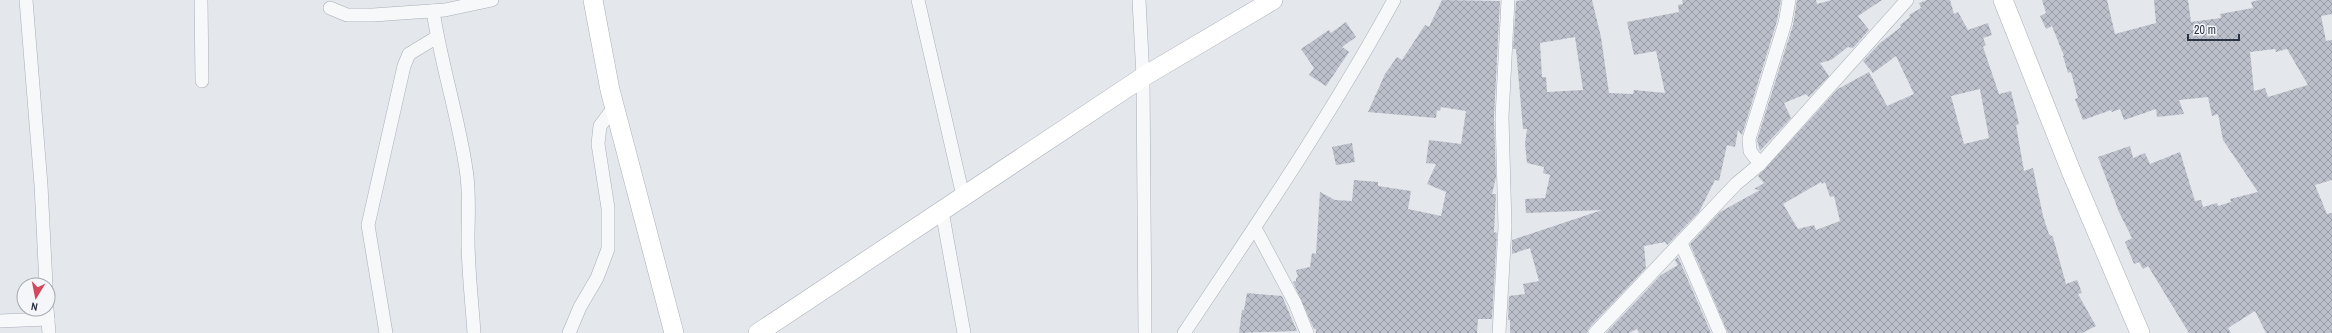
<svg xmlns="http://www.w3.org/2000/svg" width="2332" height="333" font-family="'Archivo Narrow',sans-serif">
  <defs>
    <pattern id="building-cross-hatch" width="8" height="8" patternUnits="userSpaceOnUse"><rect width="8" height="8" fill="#bbc0ca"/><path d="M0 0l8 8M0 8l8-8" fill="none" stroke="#989da6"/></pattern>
  </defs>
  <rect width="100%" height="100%" fill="#e4e7ec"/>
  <g fill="url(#building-cross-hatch)" fill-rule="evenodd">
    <path d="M1442 0 1500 1 1494 117 1496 177 1492 194H1496L1494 232 1497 233 1492 319H1478L1477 333H1316V329H1314L1293 282 1296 281V278L1298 277 1296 270 1310 267 1312 253 1316 254 1320 192 1335 200 1352 201 1354 180 1378 182V186L1411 191 1408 209 1441 216 1446 192 1427 184 1436 164 1426 163 1429 140 1461 144 1466 111 1441 107 1440 111 1437 110 1436 118 1368 112 1385 74 1397 57 1402 60 1425 25 1429 27Z"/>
    <path d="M1527 0H1592L1601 37 1609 93 1633 94 1634 90 1665 93 1656 51 1634 55 1627 22 1679 12 1678 5 1683 4 1682 0H1781L1777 21 1742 135 1738 130 1735 147 1727 145 1719 181 1715 180 1699 212 1667 245 1665 242 1644 246 1646 268 1589 328 1587 333H1510V320H1508L1509 296 1525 294 1523 284 1539 281 1530 248 1512 254V240L1602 210 1526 213 1525 199 1545 198 1550 175 1543 173 1544 167 1527 163 1525 144 1527 129H1523L1516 49H1513L1516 1ZM1575 37 1583 90 1547 92 1546 77H1542L1540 43Z"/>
    <path d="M1797 0H1816L1817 4 1832 0H1882L1858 16 1869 30 1853 48 1848 47 1831 60 1820 63 1829 76 1809 97 1806 94 1784 103 1791 118 1760 151 1757 140 1793 25Z"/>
    <path d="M1927 0H1950L1954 14 1958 12 1968 30 1988 23 1992 35 1983 38 1986 45 1983 47 1999 94 2011 91 2019 124 2016 125 2024 171 2033 168 2043 216 2049 234 2053 237 2066 284 2077 280 2082 293 2078 294 2096 326 2082 333H1728L1690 244 1720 212 1760 190 1754 189 1764 183 1758 176 1838 89 1869 72 1887 106 1914 94 1896 56 1873 73 1863 61 1880 43 1901 27 1900 25 1910 17 1909 15 1921 8 1919 3ZM1980 89 1989 138 1964 144 1951 96ZM1821 182 1822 184 1825 182 1830 197 1834 196 1840 221 1816 230 1814 225 1798 229 1783 204Z"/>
    <path d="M2042 0H2107L2115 34 2156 23 2154 0H2188L2191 22 2221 18 2220 14 2253 8 2251 2 2259 0H2332V14L2321 16 2326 41 2332 40V180L2315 185 2327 214 2332 213V333H2266L2255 311 2228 328 2231 333H2189L2148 266 2143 269 2139 262 2134 264 2125 242 2132 238 2119 212 2098 157 2130 146 2133 158 2145 153 2150 164 2180 152 2195 201 2201 200 2203 207 2217 203 2218 206 2231 202 2230 199 2258 192 2223 140 2218 114 2212 116 2208 97 2179 100 2184 114 2157 117 2156 109 2124 120 2120 109 2112 112 2111 110 2083 120 2075 99 2078 98 2071 72 2068 73 2063 56H2064L2052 26 2046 29 2040 16 2046 13ZM2275 49 2276 52 2287 49 2308 85 2268 97 2265 88 2254 91 2250 52Z"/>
    <path d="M1346 22 1356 37 1342 47 1349 52 1326 86 1309 75 1314 68 1301 49 1329 30 1331 33Z"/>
    <path d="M1352 143 1355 162 1336 165 1332 147Z"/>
    <path d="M1678 257 1711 333H1639L1637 329 1629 333H1606L1661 275 1678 265 1675 260Z"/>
    <path d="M1247 293 1282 296 1297 331 1239 333 1242 310H1244Z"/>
  </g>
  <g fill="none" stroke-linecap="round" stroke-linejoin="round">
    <defs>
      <g id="street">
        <path d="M26 0 41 185 46 285"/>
        <path d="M201 0 202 81"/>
        <path d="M918 0 963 196"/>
        <path d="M1139 0 1143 77 1145 333"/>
        <path d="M330 8 347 15H373L445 10 492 0"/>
        <path d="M433 11C441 64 458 115 466 169 470 192 468 215 468 239 468 270 472 302 474 333"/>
        <path d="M1760 164 1750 151 1749 139 1785 23 1789 0"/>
        <path d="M942 211 964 333"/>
        <path d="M1255 228 1295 303 1307 333"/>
        <path d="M1681 243 1720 333"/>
        <path d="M47 309 49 333"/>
        <path d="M0 321 48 319"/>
        <path d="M386 333 368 225 404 66 409 54 437 37"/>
        <path d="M569 333 580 307 597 278 608 249V208L598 144 600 126 615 106"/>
        <path d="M1184 333C1257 224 1331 115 1394 0"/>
        <path d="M1499 333 1505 227 1502 117 1508 0"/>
        <path d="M1595 333 1736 184 1760 164 1907 0"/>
      </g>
      <g id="secondary">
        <path d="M593 0 610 90 674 333"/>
        <path d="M2003 0 2071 171 2140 333"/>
        <path d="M758 333 1143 77 1273 0"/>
      </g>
    </defs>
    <use href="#street" stroke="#a9aeb7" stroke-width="14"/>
    <use href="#secondary" stroke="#a9aeb7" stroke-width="20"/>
    <use href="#street" stroke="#f7f8fa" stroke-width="13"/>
    <use href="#secondary" stroke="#fff" stroke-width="19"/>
  </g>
  <g transform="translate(36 297) rotate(190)"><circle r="19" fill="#f4f6f9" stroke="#a4a8b1"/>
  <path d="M0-3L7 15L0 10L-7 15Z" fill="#d1495b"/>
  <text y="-6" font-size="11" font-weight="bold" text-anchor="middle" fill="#2b3445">N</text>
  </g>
  <path d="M2188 34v6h51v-6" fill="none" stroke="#2b3445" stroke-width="2"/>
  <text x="2194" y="34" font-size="12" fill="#2b3445" stroke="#f4f6f9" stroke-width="3" paint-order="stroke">20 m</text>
</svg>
